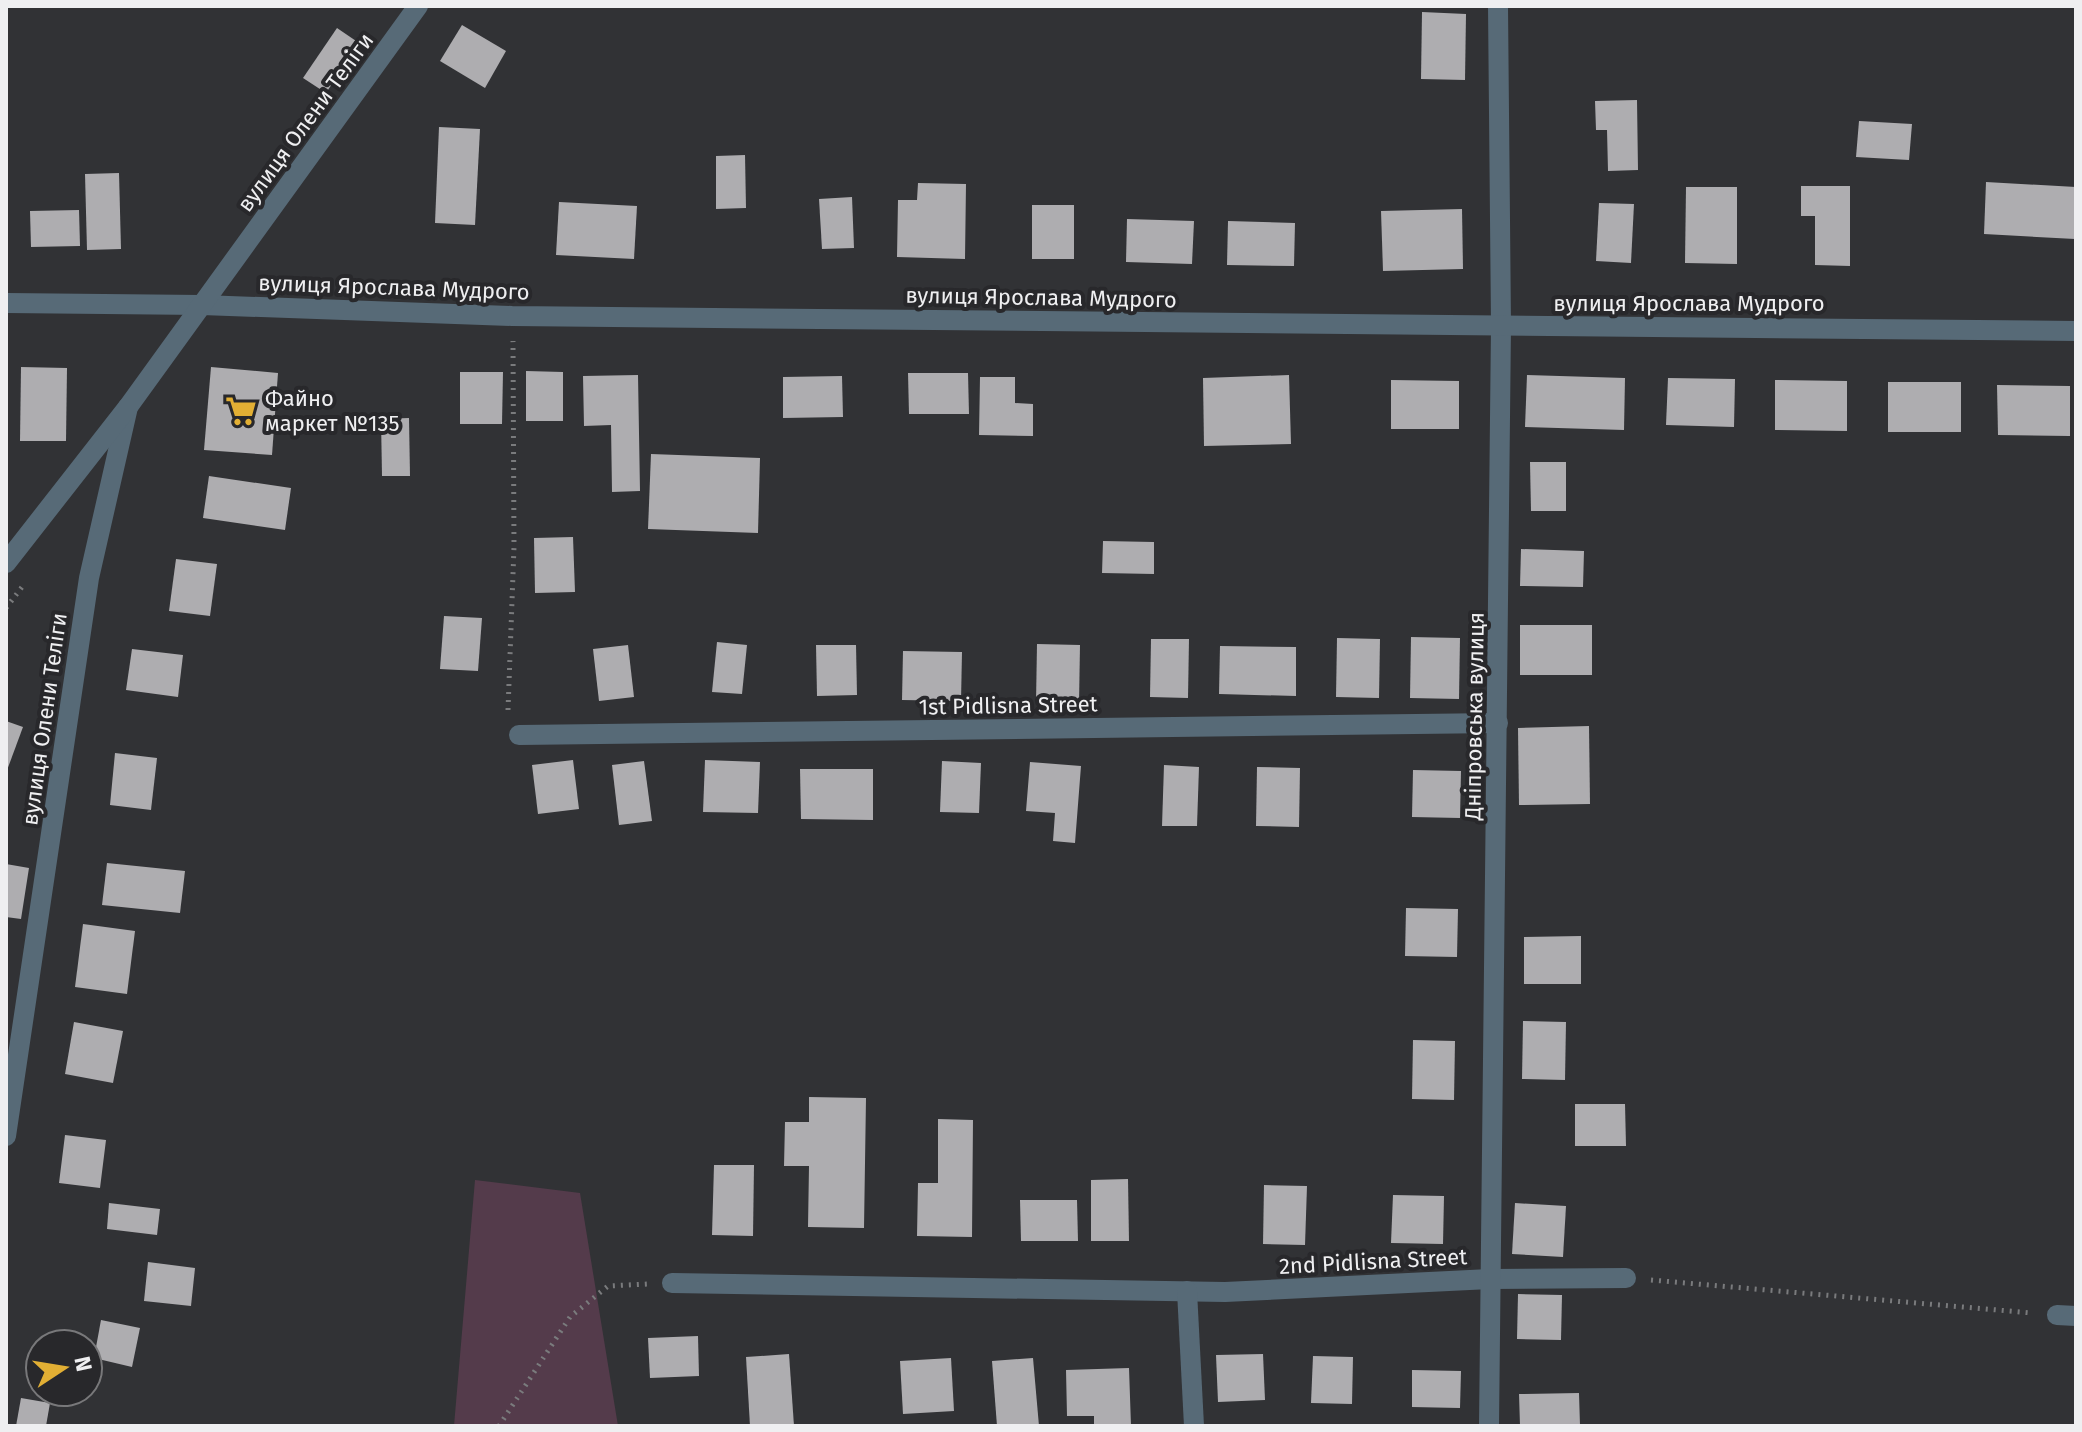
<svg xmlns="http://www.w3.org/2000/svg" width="2082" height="1432" font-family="'Fira Sans',sans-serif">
  <rect width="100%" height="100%" fill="#313235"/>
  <path fill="#543b4b" d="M475 1180 580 1193 618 1426H454Z"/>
  <g fill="#aeadb0">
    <path d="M1422 12 1466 14 1465 80 1421 79Z"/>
    <path d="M462 25 506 51 485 88 440 61Z"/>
    <path d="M337 28 359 43 326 93 303 78Z"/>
    <path d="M1637 100 1638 170 1608 171 1607 130H1596L1595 101Z"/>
    <path d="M1859 121 1912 124 1909 160 1856 157Z"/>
    <path d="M439 127 480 129 475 225 435 223Z"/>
    <path d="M745 155 746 208 716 209V156Z"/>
    <path d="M119 173 121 249 87 250 85 174Z"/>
    <path d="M1986 182 2076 187 2075 239 1984 234Z"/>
    <path d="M918 183 966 184 965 259 897 257 898 200H917Z"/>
    <path d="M1801 186H1850V266L1815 265V216H1801Z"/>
    <path d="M1686 187H1737V264L1685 263Z"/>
    <path d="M852 197 854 248 822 249 819 199Z"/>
    <path d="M559 202 637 206 634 259 556 255Z"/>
    <path d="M1599 203 1634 204 1631 263 1596 261Z"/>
    <rect x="1032" y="205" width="42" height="54"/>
    <path d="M1462 209 1463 269 1383 271 1381 211Z"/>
    <path d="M79 210 80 246 31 247 30 211Z"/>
    <path d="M1127 219 1194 221 1192 264 1126 262Z"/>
    <path d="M1228 221 1295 223 1294 266 1227 265Z"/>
    <path d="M21 367 67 368 66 441H20Z"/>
    <path d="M211 367 278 373 272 455 204 450Z"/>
    <path d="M526 371 563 372V421H526Z"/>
    <path d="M460 372H503L502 424H460Z"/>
    <path d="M908 373H968L969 414H909Z"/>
    <path d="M638 375 640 491 612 492 611 425 584 426 583 376Z"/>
    <path d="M1289 375 1291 444 1204 446 1203 378Z"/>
    <path d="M1527 375 1625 378 1624 430 1525 427Z"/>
    <path d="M842 376 843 417 783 418V377Z"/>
    <path d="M980 377H1015V403L1033 404V436L979 435Z"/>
    <path d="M1668 378 1735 379 1734 427 1666 425Z"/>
    <path d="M1391 380 1459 381V429H1391Z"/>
    <path d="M1775 380 1847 381V431L1775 430Z"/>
    <rect x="1888" y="382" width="73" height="50"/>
    <path d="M1997 385 2070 386V436L1998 435Z"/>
    <path d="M409 418 410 476H382L381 419Z"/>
    <path d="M651 454 760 458 758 533 648 529Z"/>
    <path d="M1530 462H1566V511H1531Z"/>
    <path d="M209 476 291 488 285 530 203 518Z"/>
    <path d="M573 537 575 592 535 593 534 538Z"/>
    <path d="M1103 541 1154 542V574L1102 573Z"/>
    <path d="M1521 549 1584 551 1583 587 1520 586Z"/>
    <path d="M176 559 217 564 210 616 169 611Z"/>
    <path d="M444 616 482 618 478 671 440 669Z"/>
    <rect x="1520" y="625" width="72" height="50"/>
    <path d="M1411 637 1460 638 1459 699 1410 698Z"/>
    <path d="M1337 638 1380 639 1379 698 1336 697Z"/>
    <path d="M1151 639H1189L1188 698 1150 697Z"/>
    <path d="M717 642 747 645 742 694 712 692Z"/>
    <path d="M1037 644 1080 645 1079 704 1036 703Z"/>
    <path d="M628 645 634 697 599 701 593 649Z"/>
    <path d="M816 645H856L857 695 817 696Z"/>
    <path d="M1220 646 1296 647V696L1219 694Z"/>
    <path d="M132 649 183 655 178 697 126 690Z"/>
    <path d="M903 651 962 652 961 701 902 700Z"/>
    <path d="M6 721 23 727 6 773Z"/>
    <path d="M1589 726 1590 804 1519 805 1518 728Z"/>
    <path d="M115 753 157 758 151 810 110 805Z"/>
    <path d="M573 760 579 809 538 814 532 765Z"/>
    <path d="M705 760 760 762 758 813 703 812Z"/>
    <path d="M644 761 652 821 619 825 612 765Z"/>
    <path d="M942 761 981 763 979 813 940 812Z"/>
    <path d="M1030 762 1081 766 1075 843 1053 841 1055 813 1026 811Z"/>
    <path d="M1164 765 1199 767 1197 826H1162Z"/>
    <path d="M1257 767 1300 768 1299 827 1256 826Z"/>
    <path d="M800 769H873V820L801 819Z"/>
    <path d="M1413 770 1461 771 1460 818 1412 817Z"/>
    <path d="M107 863 185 871 180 913 102 905Z"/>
    <path d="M6 864 29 868 21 919 6 917Z"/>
    <path d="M1406 908 1458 909 1457 957 1405 956Z"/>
    <path d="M83 924 135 931 127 994 75 987Z"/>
    <path d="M1581 936V984H1524V937Z"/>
    <path d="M1523 1021 1566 1022 1565 1080 1522 1079Z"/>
    <path d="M74 1022 123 1031 113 1083 65 1074Z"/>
    <path d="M1413 1040 1455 1041 1454 1100 1412 1099Z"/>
    <path d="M809 1097 866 1098 864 1228 808 1227 809 1166H784L785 1122H809Z"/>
    <path d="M1575 1104H1625L1626 1146H1575Z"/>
    <path d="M938 1119 973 1120 972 1237 917 1236 918 1183H938Z"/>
    <path d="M65 1135 106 1140 100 1188 59 1183Z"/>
    <path d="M714 1165H754L753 1236 712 1235Z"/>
    <path d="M1128 1179 1129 1241H1091V1180Z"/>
    <path d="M1264 1185 1307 1186 1305 1245 1263 1244Z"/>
    <path d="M1393 1195 1444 1196 1443 1244 1391 1243Z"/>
    <path d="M1020 1200H1077L1078 1241H1021Z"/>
    <path d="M109 1203 160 1209 157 1235 107 1229Z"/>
    <path d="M1515 1203 1566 1206 1563 1257 1512 1254Z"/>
    <path d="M148 1262 195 1268 191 1306 144 1301Z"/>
    <path d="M1518 1294 1562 1295 1561 1340 1517 1339Z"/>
    <path d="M101 1320 140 1328 132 1367 94 1358Z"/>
    <path d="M698 1336 699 1376 650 1378 648 1338Z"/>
    <path d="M789 1354 794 1426H750L746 1357Z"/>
    <path d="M1263 1354 1265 1400 1218 1402 1216 1355Z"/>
    <path d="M1313 1356 1353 1357 1352 1404 1311 1403Z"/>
    <path d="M951 1358 954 1411 903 1414 900 1361Z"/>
    <path d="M1033 1358 1039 1426H997L992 1361Z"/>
    <path d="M1129 1368 1131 1426H1094V1416H1067L1066 1370Z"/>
    <path d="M1412 1370 1461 1371 1460 1408 1412 1407Z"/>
    <path d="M1579 1393 1580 1426H1520L1519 1394Z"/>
    <path d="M21 1398 50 1403 46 1426H16Z"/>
  </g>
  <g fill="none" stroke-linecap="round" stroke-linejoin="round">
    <g stroke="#7a7b7d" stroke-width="5" stroke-dasharray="2 6" stroke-linecap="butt">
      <path d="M6 608 22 587"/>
      <path d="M508 710 514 547 513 341"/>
      <path d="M1651 1280 2032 1313"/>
      <path d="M499 1426 570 1317 608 1286 648 1284"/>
    </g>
    <g stroke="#576a77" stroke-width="20">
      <path d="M6 303 202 305"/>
      <path d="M519 735 1498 723"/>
      <path d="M6 1136 89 578 128 407"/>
      <path d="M672 1283 1225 1292 1490 1279 1626 1278"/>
      <path d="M1187 1291 1194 1426"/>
      <path d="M2057 1315 2076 1316"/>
      <path d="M1489 1426 1501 326 1498 6"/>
    </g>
    <g stroke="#576a77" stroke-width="20">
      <path d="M202 305 512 316 2076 331"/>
      <path d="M6 563 128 407 418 6"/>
    </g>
  </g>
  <defs>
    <symbol id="supermarket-bare" viewBox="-9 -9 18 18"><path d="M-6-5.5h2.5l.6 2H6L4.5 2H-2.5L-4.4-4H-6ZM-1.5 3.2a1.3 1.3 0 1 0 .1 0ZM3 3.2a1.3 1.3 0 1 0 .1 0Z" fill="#e2af34" stroke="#28282b" stroke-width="2.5" paint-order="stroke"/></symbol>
  </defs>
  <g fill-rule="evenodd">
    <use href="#supermarket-bare" x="219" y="389" width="44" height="44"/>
  </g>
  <g text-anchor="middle" stroke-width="8" stroke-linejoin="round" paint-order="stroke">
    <g font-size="22" fill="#efeff1" stroke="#28282b">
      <text transform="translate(305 122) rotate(-54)" y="8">вулиця Олени Теліги</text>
      <text transform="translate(394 287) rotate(2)" y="8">вулиця Ярослава Мудрого</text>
      <text transform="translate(1041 297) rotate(1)" y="8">вулиця Ярослава Мудрого</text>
      <text x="1689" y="311">вулиця Ярослава Мудрого</text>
      <text transform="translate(1008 705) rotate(-1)" y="8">1st Pidlisna Street</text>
      <text transform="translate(1474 716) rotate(-89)" y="8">Дніпровська вулиця</text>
      <text transform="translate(44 719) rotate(-82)" y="8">вулиця Олени Теліги</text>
      <text transform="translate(1373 1261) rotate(-3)" y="8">2nd Pidlisna Street</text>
    </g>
    <g font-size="22" fill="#efeff1" stroke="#28282b" text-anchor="start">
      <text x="265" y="406">Файно<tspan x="265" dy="25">маркет №135</tspan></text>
    </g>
  </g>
  <rect width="2082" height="1432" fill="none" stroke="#efeff1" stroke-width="16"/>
  <g transform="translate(64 1368) rotate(78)"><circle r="38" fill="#28282b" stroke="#78787a" stroke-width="2"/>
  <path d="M0-6L14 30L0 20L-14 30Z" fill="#e2af34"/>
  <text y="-12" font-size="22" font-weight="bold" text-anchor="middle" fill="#efeff1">N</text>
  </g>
</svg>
